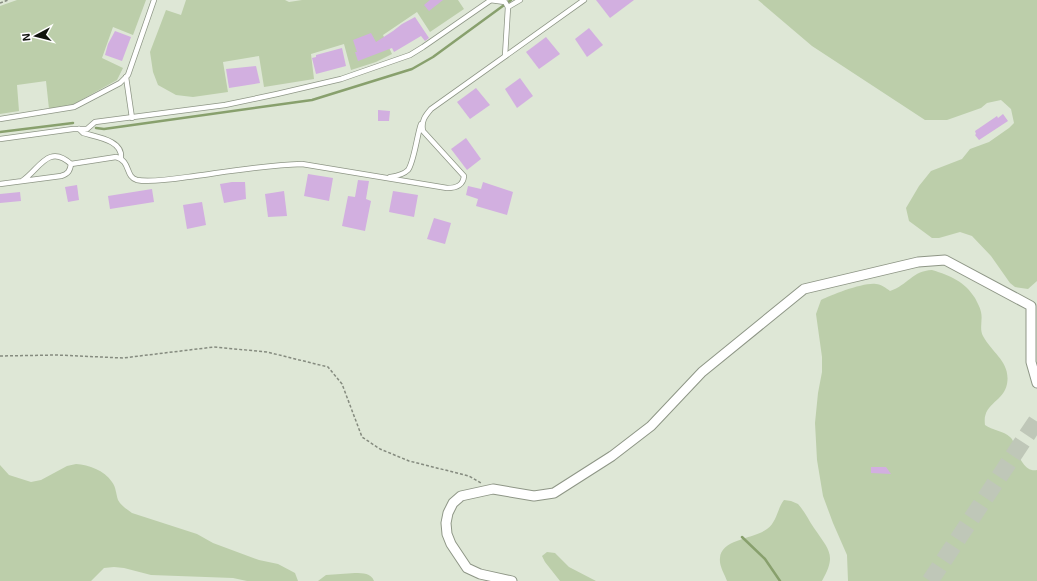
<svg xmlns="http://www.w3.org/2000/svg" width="1037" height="581" font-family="'Exo 2',sans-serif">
  <rect width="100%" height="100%" fill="#dee7d6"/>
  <g fill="#bcceaa">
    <path d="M17 0H146L133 35 113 27 102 58 123 68 117 80 72 105 49 109 46 81 17 85 19 111 0 114V6Z"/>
    <path d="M186 0H285L289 2 302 0H458L464 9 430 32 417 12 383 35 392 54 376 62 351 70 344 44 311 54 314 79 264 87 259 56 223 62 228 92 193 97 176 95 158 85 153 72 150 52 166 10 181 15Z"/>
    <path d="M758 0H1037V281L1028 289 1015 287 1010 283 991 256 972 236 960 232 939 238H932L909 221 906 208 919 186 931 171 962 159 970 149 989 142 1009 128 1014 123 1011 109 1001 100 987 103 981 108 947 120H925L812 46Z"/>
    <path d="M932 270C951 276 964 281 975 298 977 302 980 307 981 312 983 320 979 328 983 336 992 353 1011 362 1007 384 1003 403 982 403 985 425 992 430 1004 431 1010 437 1014 440 1013 444 1015 448 1020 457 1024 472 1037 470V581H848L847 555 833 523 823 496 817 460 815 423 818 393 822 372V357L816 314 821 300C831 295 864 282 876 284 881 284 886 288 890 291 908 285 912 271 932 270Z"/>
    <path d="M76 464C89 465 104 470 112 482 116 487 116 494 118 500 121 506 127 509 132 513L197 534 213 543 259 560 278 564 295 573 298 581H247L233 578 151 575 124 568 114 567 104 568 91 581H0V465L9 475 31 482 41 480 67 466Z"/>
    <path d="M784 500 791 501 798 504C805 512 808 519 814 528 829 550 837 555 822 581H727C724 573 719 566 720 558 721 539 754 539 767 529 777 522 777 509 784 500Z"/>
    <path d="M547 552 555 553 569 567 596 581H560L545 562 542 556Z"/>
    <path d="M355 573C363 573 371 573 374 581H318L326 575Z"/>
  </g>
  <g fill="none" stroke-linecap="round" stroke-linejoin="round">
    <g stroke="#88a06d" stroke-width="2.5">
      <path d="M96 128 104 129 312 100 412 69 433 57 511 0"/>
      <path d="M0 132 73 123"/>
      <path d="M742 537 765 559 780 581"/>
    </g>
  </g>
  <g fill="#d2afe0">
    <path d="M430 0H443L429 11 424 5Z"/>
    <path d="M596 0H634L610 18Z"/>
    <path d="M415 17 429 38 425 41 421 36 394 52 392 48 358 61 355 52H357L353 40 371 33 376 42 393 31 402 24Z"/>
    <path d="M589 28 603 45 587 57 575 39Z"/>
    <path d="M115 31 131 37 122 61 105 55 108 44Z"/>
    <path d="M546 37 560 54 539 69 526 52Z"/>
    <path d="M342 48 346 66 316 74 312 58 316 57V55Z"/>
    <path d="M256 66 260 83 229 88 226 69Z"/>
    <path d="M520 78 533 96 517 108 505 89Z"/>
    <path d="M476 88 490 105 470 119 457 102Z"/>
    <path d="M378 110 390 111 389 121H378Z"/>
    <path d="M1003 114 1008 121 979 140 975 135 976 134 975 131 997 116 998 118Z"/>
    <path d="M466 138 481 159 467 170 451 149Z"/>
    <path d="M308 174 333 178 329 201 304 196Z"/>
    <path d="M358 180 369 181 366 199 371 201 365 231 342 226 348 196 355 197Z"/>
    <path d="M232 182H245L246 199 224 203 220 184Z"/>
    <path d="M483 182 513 192 507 215 476 206 478 199 466 195 468 186 481 189Z"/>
    <path d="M77 185 79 200 68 202 65 187Z"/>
    <path d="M152 189 154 202 110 209 108 196Z"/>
    <path d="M284 191 287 216 268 217 265 194Z"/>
    <path d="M393 191 418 195 414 217 389 212Z"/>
    <path d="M20 192 21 201 0 203V194Z"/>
    <path d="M202 202 206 225 187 229 183 205Z"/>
    <path d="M434 218 451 223 445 244 427 239Z"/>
    <path d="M871 467H886L891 474 871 473Z"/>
  </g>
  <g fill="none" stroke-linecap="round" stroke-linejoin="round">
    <path stroke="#bfc7b8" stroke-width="17" stroke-dasharray="17 8" stroke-linecap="butt" d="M930 581 1037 420"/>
    <defs>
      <g id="lane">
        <path d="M490 0 505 2 508 7 505 56"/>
        <path d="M508 7 520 0"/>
        <path d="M126 77 132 118"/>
        <path d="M0 119 74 107 120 83 128 75 154 0"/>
        <path d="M79 129 83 133C96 137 123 140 121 158"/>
        <path d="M0 139 73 129H87L95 122 225 105 277 94 341 79 410 55 423 47 491 0"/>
        <path d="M71 164 116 157C131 161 125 177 137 180 152 183 180 178 195 176 231 171 266 165 302 164L447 188C456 188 463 186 464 176L423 131C421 121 425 116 431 109L584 0"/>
        <path d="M390 177C396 176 403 175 408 170 414 162 417 135 421 124"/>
        <path d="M0 184 61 176C68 174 70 171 71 164 48 143 39 170 22 181"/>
      </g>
      <path id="street" d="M512 581 480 574 467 568 451 544 447 534 446 523 448 513 453 503 461 496 493 489 534 496 554 493 612 456 651 426 702 372 804 289 918 262 945 260 1031 306V362L1037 383"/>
    </defs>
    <use href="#lane" stroke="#8e9686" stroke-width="6"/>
    <use href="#street" stroke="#8e9686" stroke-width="11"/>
    <g stroke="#858b7f" stroke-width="1.5" stroke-dasharray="3 2" stroke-linecap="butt">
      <path d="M0 3 8 0"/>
      <path d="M0 356 57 355 123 358 214 347 267 352 328 367 342 384 362 437 380 449 409 461 469 476 481 483"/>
    </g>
    <use href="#lane" stroke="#fff" stroke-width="4.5"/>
    <use href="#street" stroke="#fff" stroke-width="9"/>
  </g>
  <g transform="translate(36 36) rotate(263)" stroke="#ffffff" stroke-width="3" paint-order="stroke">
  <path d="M0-3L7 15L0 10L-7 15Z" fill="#10130d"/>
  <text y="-6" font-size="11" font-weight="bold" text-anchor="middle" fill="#10130d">N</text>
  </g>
</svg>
